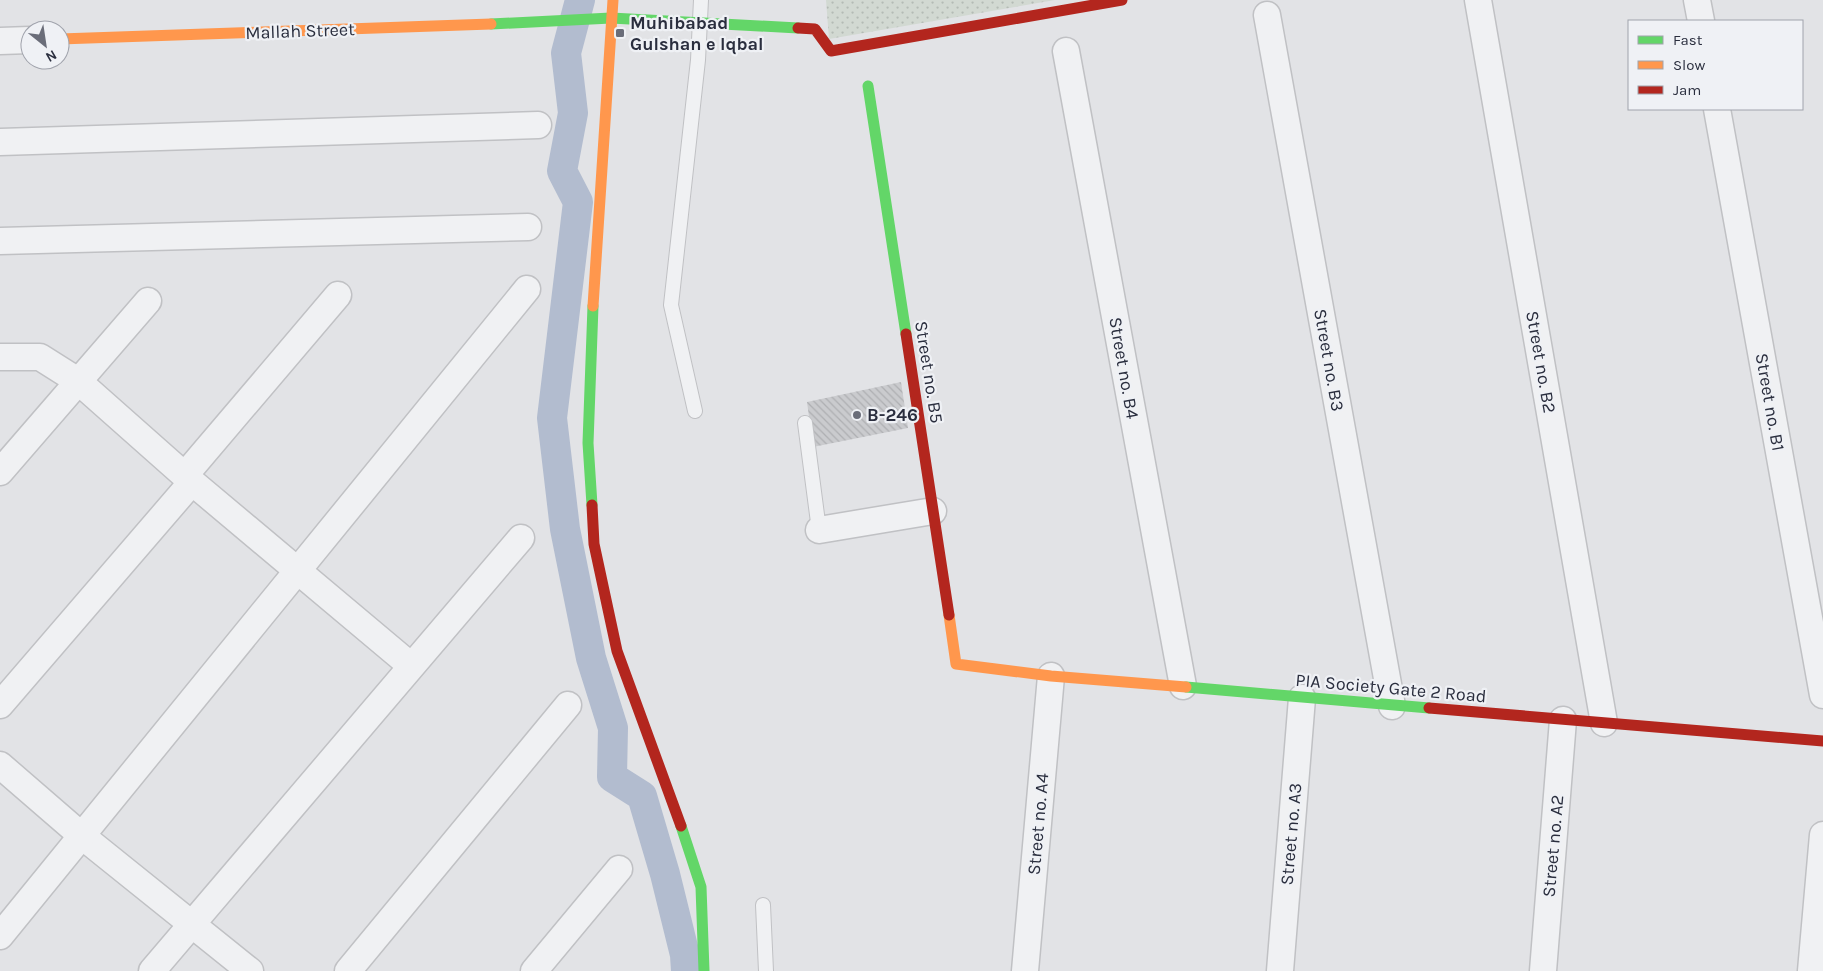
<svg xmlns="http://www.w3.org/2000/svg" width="1823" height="971" font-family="Karla,sans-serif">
  <defs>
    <pattern id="park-dots" width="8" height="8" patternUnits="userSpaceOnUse" patternTransform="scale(1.25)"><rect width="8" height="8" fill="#d2d9d2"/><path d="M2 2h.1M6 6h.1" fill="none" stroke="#b4bbb5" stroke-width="1.8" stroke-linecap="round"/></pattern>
    <pattern id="building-back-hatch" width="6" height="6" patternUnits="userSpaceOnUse" patternTransform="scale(1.25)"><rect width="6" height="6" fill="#cacbce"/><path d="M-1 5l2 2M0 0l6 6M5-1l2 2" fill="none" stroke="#aeafb2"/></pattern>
  </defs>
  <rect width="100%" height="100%" fill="#e2e3e6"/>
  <path fill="url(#park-dots)" d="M826 0H1055L829 39Z"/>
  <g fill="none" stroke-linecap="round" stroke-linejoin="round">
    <path stroke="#b2bccf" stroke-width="30" d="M580 0 566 53 573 113 562 171 578 202 552 418 565 529 591 658 613 728 612 777 642 796 665 874 685 955 686 971"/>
  </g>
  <path fill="url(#building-back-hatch)" d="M901 382 908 428 813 447 807 402Z"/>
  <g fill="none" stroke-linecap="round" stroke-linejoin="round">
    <defs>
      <g id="lane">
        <path d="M695 411 671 305 698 60 701 0"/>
        <path d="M805 423 819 530"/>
        <path d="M763 905 766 971"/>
      </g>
      <g id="street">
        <path d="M1478 0 1604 723"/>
        <path d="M1697 0 1701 21"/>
        <path d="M1267 15 1392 706"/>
        <path d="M0 41 30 40"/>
        <path d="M1066 51 1183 686"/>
        <path d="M1717 109 1823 695"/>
        <path d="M0 142 538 125"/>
        <path d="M0 241 528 227"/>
        <path d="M0 357H40L78 381 192 482 410 665"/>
        <path d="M0 472 148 301"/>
        <path d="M185 475 338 295"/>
        <path d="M819 530 933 511"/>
        <path d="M0 705 192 482"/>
        <path d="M0 765 82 836 250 971"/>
        <path d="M0 936 527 289"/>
        <path d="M152 971 521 538"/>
        <path d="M348 971 568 705"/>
        <path d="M534 971 619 869"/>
        <path d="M1025 971 1051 676"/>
        <path d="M1280 971 1302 698"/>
        <path d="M1543 971 1563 720"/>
        <path d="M1811 971 1823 835"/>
      </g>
    </defs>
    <use href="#lane" stroke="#c0c1c4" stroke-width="16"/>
    <use href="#street" stroke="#c0c1c4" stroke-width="29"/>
    <use href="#lane" stroke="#f0f1f3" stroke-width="14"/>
    <use href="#street" stroke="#f0f1f3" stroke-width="26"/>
    <g stroke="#63d668" stroke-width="11">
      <path d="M491 24 611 18 798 28"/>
      <path d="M868 86 906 334"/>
      <path d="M592 505 588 443 593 306"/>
      <path d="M1186 687 1429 708"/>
      <path d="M681 826 701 887 704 971"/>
    </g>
    <g stroke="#ff974d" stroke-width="11">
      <path d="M60 39 491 24"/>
      <path d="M593 306 613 0"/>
      <path d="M949 615 956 664 1051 676 1186 687"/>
    </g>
    <g stroke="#b3261e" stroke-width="11">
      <path d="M798 28 815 29 831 51 1122 0"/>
      <path d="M906 334 949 615"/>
      <path d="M592 505 594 544 617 651 681 826"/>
      <path d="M1429 708 1823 741"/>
    </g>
  </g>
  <g fill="#6a6d79" stroke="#eff1f5" stroke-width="2">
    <rect x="615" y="28" width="10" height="10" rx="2.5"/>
    <circle cx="857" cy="415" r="5"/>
  </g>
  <g text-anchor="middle" stroke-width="4.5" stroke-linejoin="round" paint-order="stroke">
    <g font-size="18" font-weight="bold" fill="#2a2e3e" stroke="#eff1f5" text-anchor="start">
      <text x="630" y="29">Muhibabad<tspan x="630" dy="21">Gulshan e Iqbal</tspan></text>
      <text x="867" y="421">B-246</text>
    </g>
    <g font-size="18" fill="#2a2e3e" stroke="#eff1f5">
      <text transform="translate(300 31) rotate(-2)" y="6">Mallah Street</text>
      <text transform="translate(1329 360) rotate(80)" y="6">Street no. B3</text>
      <text transform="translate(1541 362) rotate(80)" y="6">Street no. B2</text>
      <text transform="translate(1124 368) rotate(80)" y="6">Street no. B4</text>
      <text transform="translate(929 372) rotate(81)" y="6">Street no. B5</text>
      <text transform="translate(1770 402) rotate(80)" y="6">Street no. B1</text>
      <text transform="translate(1391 688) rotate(5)" y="6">PIA Society Gate 2 Road</text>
      <text transform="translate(1038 824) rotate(-85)" y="6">Street no. A4</text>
      <text transform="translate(1291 834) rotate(-85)" y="6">Street no. A3</text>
      <text transform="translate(1553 846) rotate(-85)" y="6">Street no. A2</text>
    </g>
  </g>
  <rect x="1628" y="20" width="175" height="90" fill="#eff1f5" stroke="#a0a3ac"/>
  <rect x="1638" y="36" width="25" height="8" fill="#63d668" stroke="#a0a3ac"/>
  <text x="1673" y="45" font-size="15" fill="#2a2e3e">Fast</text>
  <rect x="1638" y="61" width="25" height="8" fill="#ff974d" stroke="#a0a3ac"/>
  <text x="1673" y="70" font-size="15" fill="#2a2e3e">Slow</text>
  <rect x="1638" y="86" width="25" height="8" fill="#b3261e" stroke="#a0a3ac"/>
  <text x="1673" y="95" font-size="15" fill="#2a2e3e">Jam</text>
  <g transform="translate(45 45) rotate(150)"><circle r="24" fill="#eff1f5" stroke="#a0a3ac"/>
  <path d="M0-4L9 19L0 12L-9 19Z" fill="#6a6d79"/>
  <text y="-8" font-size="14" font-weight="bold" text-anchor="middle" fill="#2a2e3e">N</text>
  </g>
</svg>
